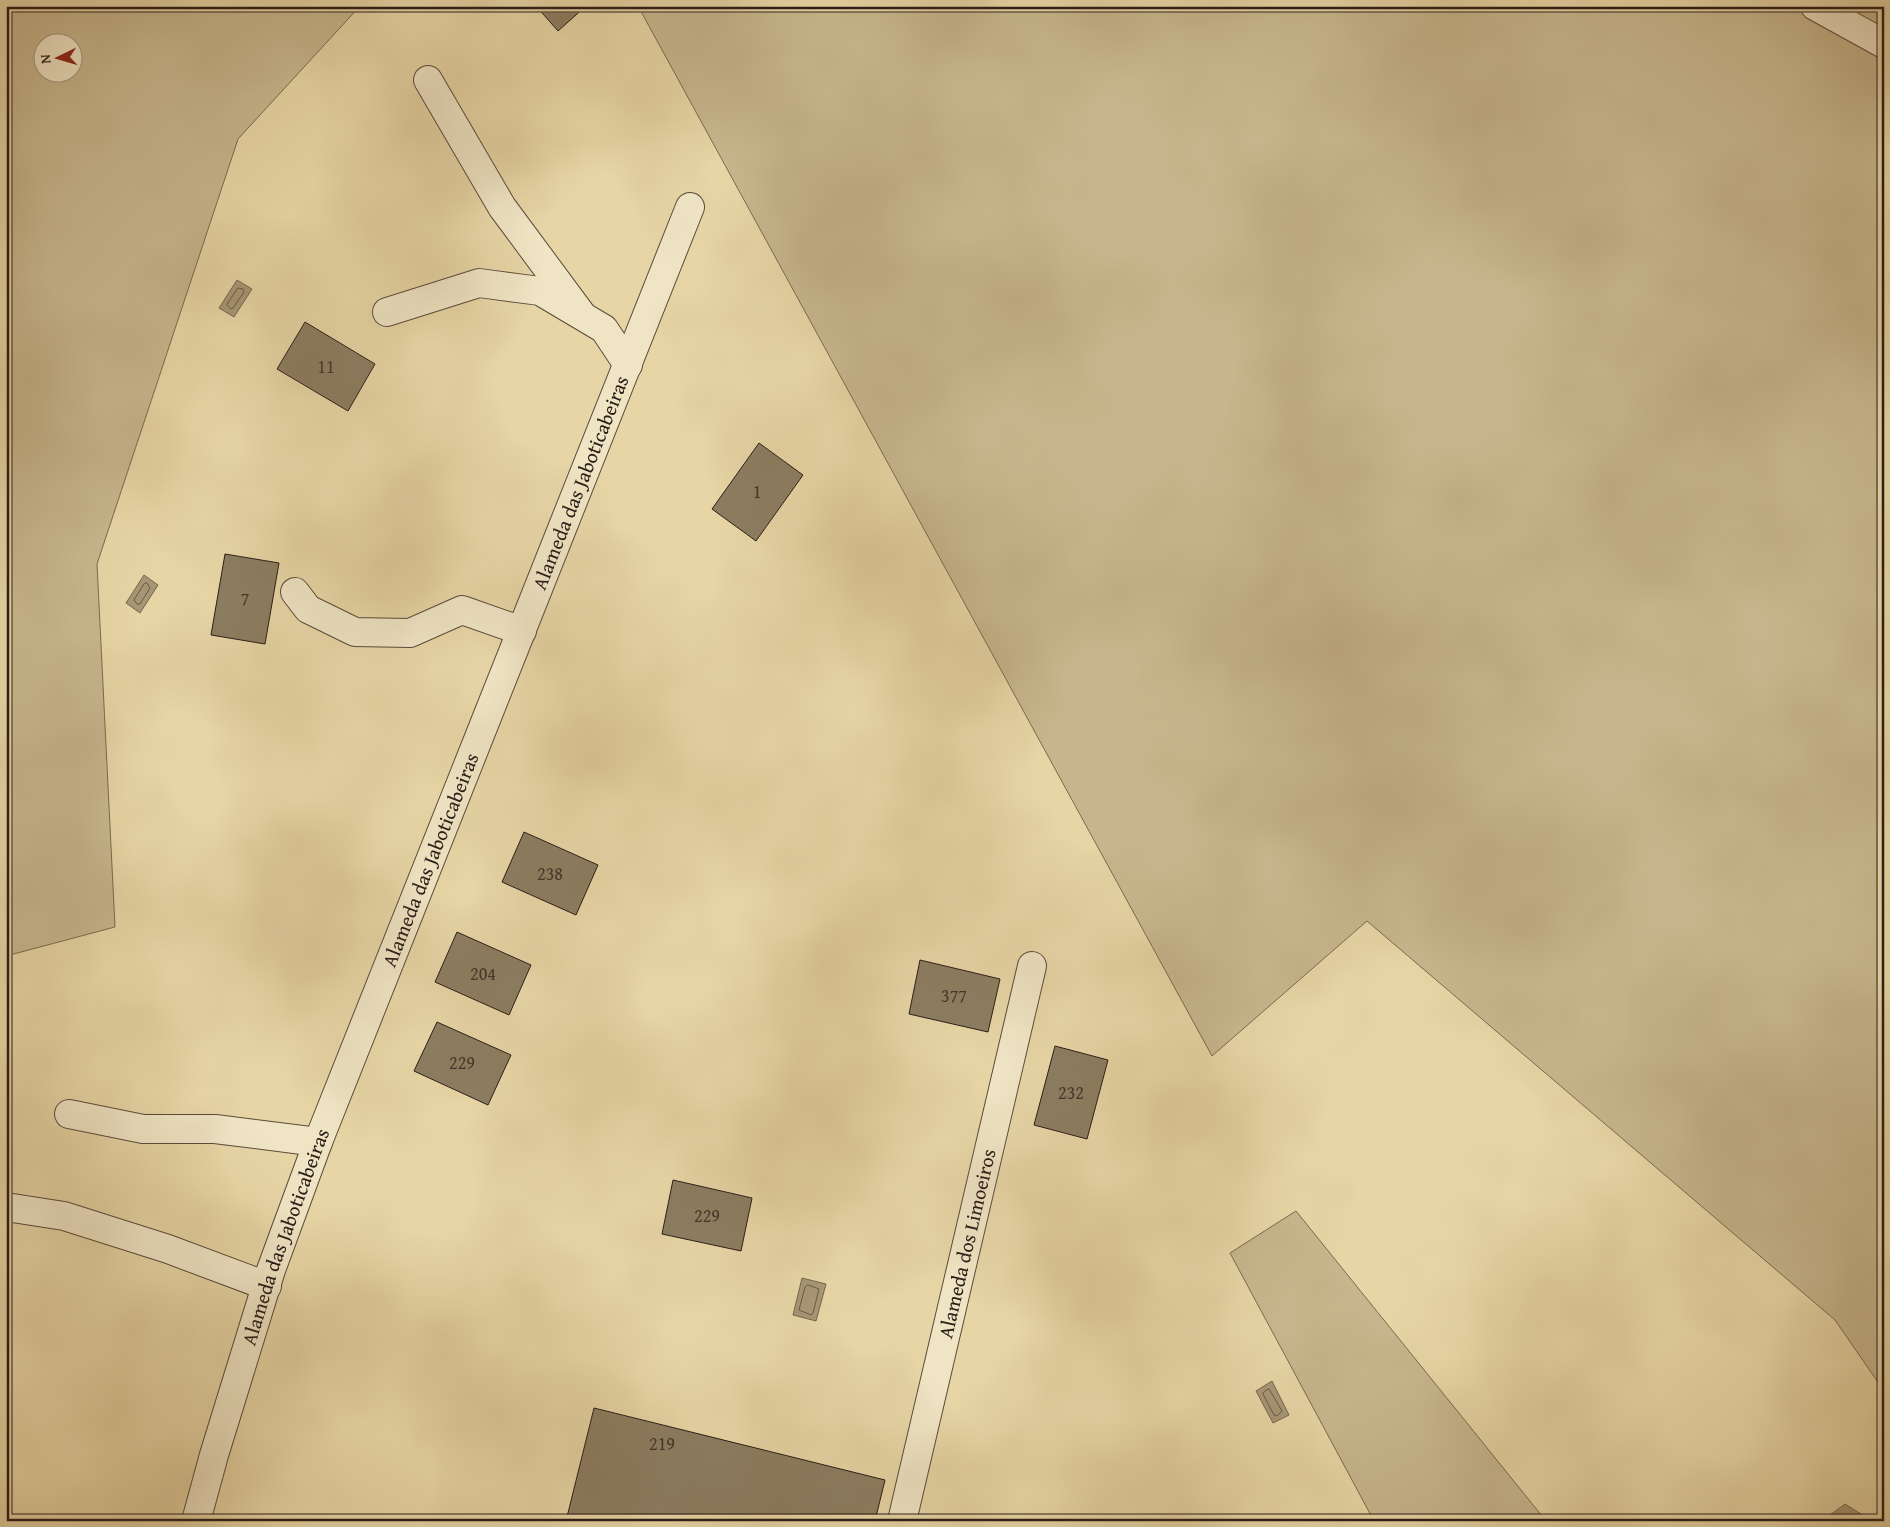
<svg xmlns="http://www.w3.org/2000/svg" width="1890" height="1527" font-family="'Gentium Book Plus',serif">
  <rect width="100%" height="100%" fill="#e7d5a5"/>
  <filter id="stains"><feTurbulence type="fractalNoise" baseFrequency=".004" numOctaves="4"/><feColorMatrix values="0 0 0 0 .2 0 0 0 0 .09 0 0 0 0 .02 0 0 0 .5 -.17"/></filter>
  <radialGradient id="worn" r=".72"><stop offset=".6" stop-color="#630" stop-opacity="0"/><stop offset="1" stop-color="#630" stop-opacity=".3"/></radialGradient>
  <g fill="#c7b68d" stroke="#786a52" fill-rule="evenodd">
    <path d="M6 6H360L238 139 97 564 115 927 6 956ZM42 42H72V72H42Z"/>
    <path d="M638 6H1884V1391L1835 1320 1367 921 1212 1056Z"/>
    <path d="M1296 1211 1546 1521H1374L1230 1253Z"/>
  </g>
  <g fill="#a79675" stroke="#756650">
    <path d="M237 280 252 289 234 317 219 308Z"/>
    <path d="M144 575 158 585 140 613 126 603Z"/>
    <path d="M802 1278 826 1284 816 1321 793 1315Z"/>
    <path d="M1272 1381 1289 1415 1273 1423 1256 1391Z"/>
    <path d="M1845 1504 1872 1521H1822Z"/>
  </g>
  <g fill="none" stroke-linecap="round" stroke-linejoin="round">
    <g stroke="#685a46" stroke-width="1">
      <path d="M238 288 243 289 244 292 233 308 231 309 227 305Z"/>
      <path d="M147 583 150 588 140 604H137L134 600 144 584Z"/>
      <path d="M808 1285 819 1289 813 1313 811 1315 799 1310 805 1287Z"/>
      <path d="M1269 1389 1282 1411 1277 1416 1274 1415 1263 1394 1264 1392Z"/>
    </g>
  </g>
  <g fill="#8c7d61" stroke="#2a1d18">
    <path d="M536 6H586L558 31Z"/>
    <path d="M305 322 375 364 348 411 277 369Z"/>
    <path d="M759 443 803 475 756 541 712 509Z"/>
    <path d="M225 554 279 563 265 644 211 635Z"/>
    <path d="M524 832 598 865 576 915 502 882Z"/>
    <path d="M457 932 531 965 509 1015 435 982Z"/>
    <path d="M920 960 1000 979 988 1032 909 1014Z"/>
    <path d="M437 1022 511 1055 488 1105 414 1071Z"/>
    <path d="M1055 1046 1108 1060 1087 1139 1034 1125Z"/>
    <path d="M673 1180 752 1198 741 1251 662 1234Z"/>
    <path d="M594 1408 885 1480 875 1521H566Z"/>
    <path d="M959 1516 978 1521H957Z"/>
  </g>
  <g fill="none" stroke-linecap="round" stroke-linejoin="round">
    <defs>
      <g id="minor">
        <path d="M1815 6 1884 44"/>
        <path d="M428 80 502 207 582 315"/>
        <path d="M387 312 479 283 540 291 604 329 628 365"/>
        <path d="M295 592 308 609 355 632 410 633 462 610 522 631"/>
        <path d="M69 1114 143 1129H215L318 1142"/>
        <path d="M6 1207 64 1216 168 1249 267 1286"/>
        <path id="s1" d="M196 1521 214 1455 271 1270 318 1142 690 207"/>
        <path id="s2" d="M902 1521 1032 966"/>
      </g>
    </defs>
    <use href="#minor" stroke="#594b3b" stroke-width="30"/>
    <use href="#minor" stroke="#efe4c4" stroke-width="28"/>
  </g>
  <g text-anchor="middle" stroke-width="4" stroke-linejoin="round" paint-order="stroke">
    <g font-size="18" fill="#42352a">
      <text x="326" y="373">11</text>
      <text x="757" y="498">1</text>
      <text x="245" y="605">7</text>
      <text x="550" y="880">238</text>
      <text x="483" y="980">204</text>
      <text x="954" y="1002">377</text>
      <text x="462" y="1069">229</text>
      <text x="1071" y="1099">232</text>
      <text x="707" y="1222">229</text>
      <text x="662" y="1450">219</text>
    </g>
    <g font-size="20" fill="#2a1d18" stroke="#efe4c4">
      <text dy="7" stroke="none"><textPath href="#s1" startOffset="1108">Alameda das Jaboticabeiras</textPath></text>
      <text dy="7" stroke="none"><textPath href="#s1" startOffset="702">Alameda das Jaboticabeiras</textPath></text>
      <text dy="7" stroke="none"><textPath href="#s1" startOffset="298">Alameda das Jaboticabeiras</textPath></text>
      <text dy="7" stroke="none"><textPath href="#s2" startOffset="285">Alameda dos Limoeiros</textPath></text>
    </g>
  </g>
  <rect width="1890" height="1527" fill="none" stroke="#e7d5a5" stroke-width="25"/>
  <rect x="8" y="8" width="1875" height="1512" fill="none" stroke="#2a1d18" stroke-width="2.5"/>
  <rect x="12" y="12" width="1865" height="1502" fill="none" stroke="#2a1d18"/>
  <g transform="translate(58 58) rotate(265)"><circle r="24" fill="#efe4c4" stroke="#a0947f"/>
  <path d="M0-4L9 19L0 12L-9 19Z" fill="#8f2418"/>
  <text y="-8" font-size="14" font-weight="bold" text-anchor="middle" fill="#2a1d18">N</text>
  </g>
  <rect width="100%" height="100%" filter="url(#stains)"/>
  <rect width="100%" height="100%" fill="url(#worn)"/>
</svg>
